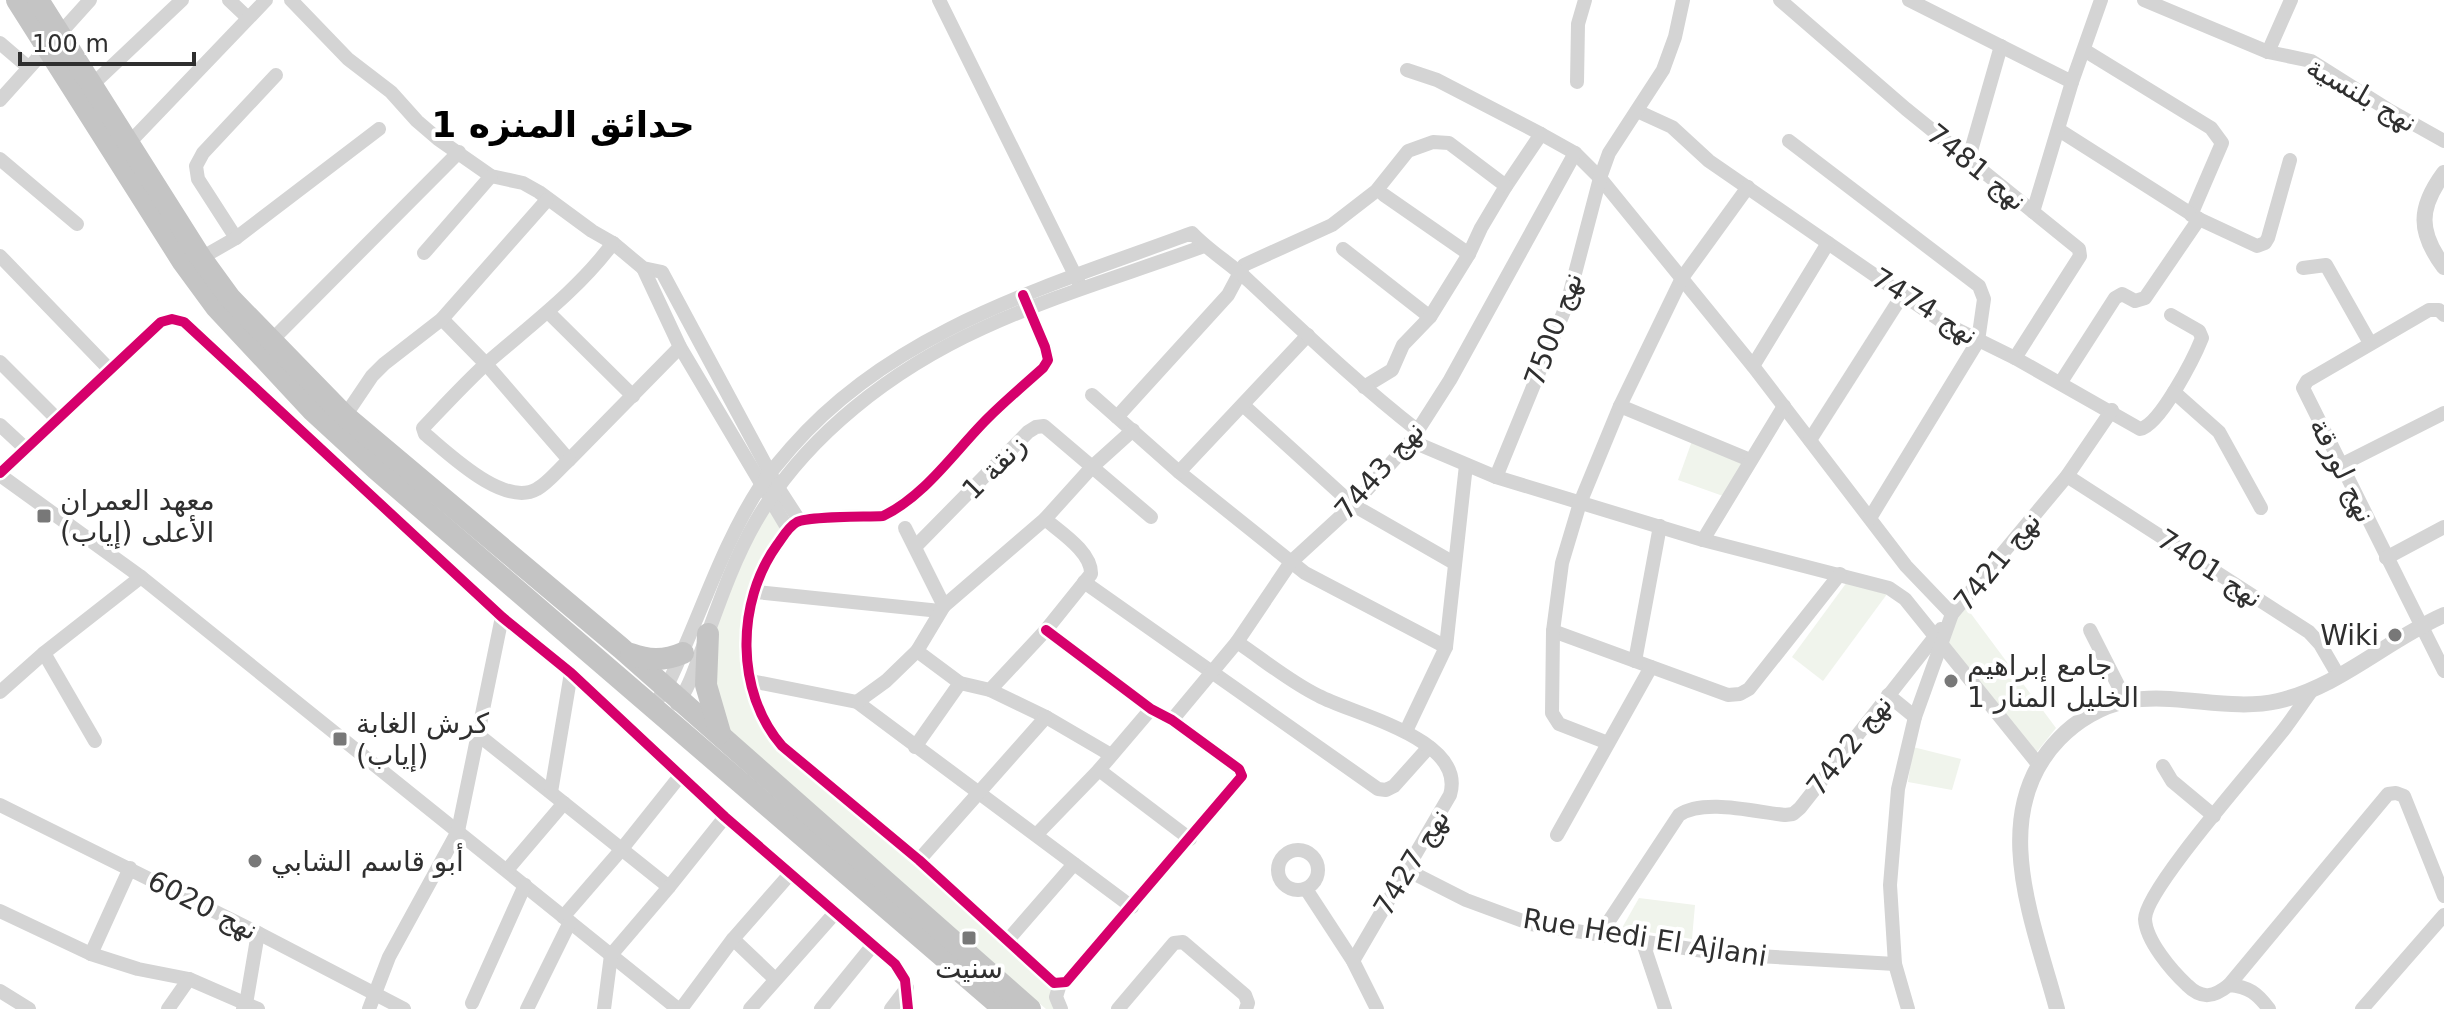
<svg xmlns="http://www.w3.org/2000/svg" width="2444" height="1009" font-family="'DejaVu Sans',Cairo,sans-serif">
  <rect width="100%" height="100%" fill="#fff"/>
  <g fill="#f0f4ec">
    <path d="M1692 441 1743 462 1723 496 1678 480Z"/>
    <path d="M768 503 781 526 763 558 743 638 769 737 1064 998 1053 1009H1046L724 730 714 703 712 634Z"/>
    <path d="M1850 578 1890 590 1823 681 1792 657Z"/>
    <path d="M1963 603 2056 728 2032 758 1943 646Z"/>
    <path d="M1913 747 1961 759 1952 790 1908 782Z"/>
    <path d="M1639 898 1695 905 1692 939 1622 928Z"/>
  </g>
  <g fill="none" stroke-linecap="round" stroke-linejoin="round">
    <g stroke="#d4d4d4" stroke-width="14">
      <path d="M229 0 248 18"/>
      <path d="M291 0 348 59 391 92 417 121 438 139 491 176 523 183 539 192 592 231 613 243 643 268 662 272 777 486 799 520"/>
      <path d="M939 0 1079 283"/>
      <path d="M1780 0 1906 109 2079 249 2080 256 2015 358"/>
      <path d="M1909 0 2072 82"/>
      <path d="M2144 0 2268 52 2311 61 2387 109 2444 141"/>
      <path d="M0 43 28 67"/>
      <path d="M2084 50 2211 128 2222 143 2191 215"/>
      <path d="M2268 52 2291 0"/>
      <path d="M1407 70 1437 80 1541 134 1575 153 1600 178 1753 366 1906 566 1952 614"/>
      <path d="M1577 82 1578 24 1585 0"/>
      <path d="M92 85 182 0"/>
      <path d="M0 100 90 0"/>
      <path d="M1637 111 1672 127 1709 161 1944 323 2015 358 2140 429C2160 425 2194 358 2202 338L2199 331 2171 315"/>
      <path d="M2059 130 2199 219 2257 246 2265 243 2268 238 2290 160"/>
      <path d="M1789 141 1979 286 1984 299 1978 341 1870 518"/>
      <path d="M129 143 266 0"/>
      <path d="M0 159 77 224"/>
      <path d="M1968 161 2001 46"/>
      <path d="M1384 195 1469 254"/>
      <path d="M2033 212 2072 82 2101 0"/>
      <path d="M236 238 198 179 196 166 203 153 276 75"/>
      <path d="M1343 249 1430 317"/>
      <path d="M424 253 491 176"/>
      <path d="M0 256 110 370"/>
      <path d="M201 258 236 238 379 129"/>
      <path d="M643 268 680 347 788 529"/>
      <path d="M2303 268 2326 265 2370 343"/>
      <path d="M1023 295 1045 347 1048 360 1043 368C1024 385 1005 401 987 419 955 451 925 496 883 516 866 517 809 516 797 522 788 527 783 537 777 545 736 602 735 692 782 746L919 860 1054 983 1066 982 1242 776 1239 769 1172 720 1151 709 1046 630"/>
      <path d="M548 312 633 396"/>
      <path d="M2444 315 2439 310H2429L2307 381 2303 388 2444 671"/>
      <path d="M442 319 486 364 569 460 680 347"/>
      <path d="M271 341 459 152"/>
      <path d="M0 362 57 419"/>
      <path d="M1753 366 1828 243"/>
      <path d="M2061 382 2115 298 2122 294 2135 301 2145 298 2199 219"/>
      <path d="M1364 387 1392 370 1403 345 1430 317 1469 254 1481 228 1506 186 1541 134"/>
      <path d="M2174 392 2219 432 2261 508"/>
      <path d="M1092 395 1179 472 1305 573 1446 647"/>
      <path d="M1243 405 1353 505 1454 563"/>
      <path d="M1620 406 1750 460"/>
      <path d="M345 416 372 376 384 364 442 319 547 200"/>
      <path d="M1117 417 1228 295 1244 265 1332 225 1376 191 1408 151 1433 142 1449 143 1506 186"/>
      <path d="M0 425 26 449"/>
      <path d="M1810 440 1903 294"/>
      <path d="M1411 441 1496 477 1703 540 1889 588 1905 599 2038 764"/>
      <path d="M569 460C559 469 548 483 537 489 504 508 448 453 425 434L423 428C444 406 465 383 488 362 532 324 579 289 613 243"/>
      <path d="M2341 465 2444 413"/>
      <path d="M1179 472 1308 335"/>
      <path d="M0 473 161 322 172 319 184 322 502 617 571 673 725 817 895 964 905 980 908 1009"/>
      <path d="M0 475 141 577 678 1009"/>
      <path d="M2067 476 2309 632 2320 644 2338 675"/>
      <path d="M1496 477 1567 304 1600 178 1609 153 1663 70 1675 37 1683 0"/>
      <path d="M905 528 944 606"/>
      <path d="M1703 540 1784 406"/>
      <path d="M915 547 1028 432 1036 427 1044 426 1151 517"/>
      <path d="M2386 558 2444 527"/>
      <path d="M1084 582 1378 789 1386 790 1394 786 1429 747"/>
      <path d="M756 592 940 611"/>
      <path d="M2090 630 2126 701"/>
      <path d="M1553 631 1728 695 1740 694 1749 689 1840 574"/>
      <path d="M1237 642C1264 660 1290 682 1319 696 1355 715 1467 739 1450 795L1353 961"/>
      <path d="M917 651 960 683 990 690 1046 717 1111 755"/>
      <path d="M44 653 95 741"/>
      <path d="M1635 661 1660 526"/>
      <path d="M751 681 857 702 1132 907"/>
      <path d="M990 690 1046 630 1091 574C1092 552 1060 532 1045 519"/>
      <path d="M0 692 44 653 141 577"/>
      <path d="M1888 695 1915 717"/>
      <path d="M857 702 886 681 917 651 944 606 1045 519 1092 467 1133 430"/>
      <path d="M677 704C690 687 696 664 704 644 719 603 734 559 756 521 806 435 893 369 983 328 1054 295 1131 273 1204 246"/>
      <path d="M653 706 666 688C699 621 720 548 761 485 770 472 781 460 791 448 894 329 1049 286 1192 233 1209 251 1231 264 1249 281 1304 332 1358 384 1417 430"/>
      <path d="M1172 720 1237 642 1291 562 1353 505 1411 441 1450 380 1575 153"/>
      <path d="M1406 731 1446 647 1466 465"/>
      <path d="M476 733 669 887 725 817"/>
      <path d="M1608 743 1559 724 1552 713 1553 631 1562 563 1580 503 1620 406 1682 278 1748 187"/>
      <path d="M915 747 960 683"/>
      <path d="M2163 766 2172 781 2214 816"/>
      <path d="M1099 770 1190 839"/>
      <path d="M551 792 571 673"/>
      <path d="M0 805 258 933 404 1009"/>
      <path d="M1037 834 1099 770 1151 709"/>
      <path d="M1557 835 1651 667"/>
      <circle cx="1298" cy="870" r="20"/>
      <path d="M919 860 1046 717"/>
      <path d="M1405 869 1466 900 1531 924 1723 954 1895 964"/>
      <path d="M507 870 564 803"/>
      <path d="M1306 889 1353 961 1377 1009"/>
      <path d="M0 911 91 954 138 969 189 979 258 1009"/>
      <path d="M563 917 621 850 680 776"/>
      <path d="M1601 933 1679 815C1704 798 1755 812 1785 815L1793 814 1800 808 1941 629"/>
      <path d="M733 939 775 979"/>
      <path d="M1642 940 1665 1009"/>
      <path d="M1007 941 1074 864"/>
      <path d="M91 954 130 868"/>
      <path d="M1060 984 1056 997 1061 1009"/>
      <path d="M2229 985 2388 794 2396 793 2404 796 2444 896"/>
      <path d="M0 991 29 1009"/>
      <path d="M472 1003 525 885"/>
      <path d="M168 1009 189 979"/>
      <path d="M243 1009 246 1004 258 933"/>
      <path d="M369 1009 389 957 458 831 502 617"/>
      <path d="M527 1009 570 922"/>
      <path d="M604 1009 611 955 669 887"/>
      <path d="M681 1009 733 939 790 874"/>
      <path d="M750 1009 834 914"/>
      <path d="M821 1009 873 945"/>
      <path d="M891 1009 907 988"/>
      <path d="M1118 1009 1174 943 1183 942 1245 995 1248 1003 1246 1009"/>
      <path d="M1908 1009 1895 964 1890 885 1898 789 1915 717 1952 614 2067 476 2112 410"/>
      <path d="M2269 1009C2257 993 2249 987 2229 985 2214 997 2202 1000 2187 985 2172 971 2146 941 2145 919 2145 889 2261 760 2285 728 2294 716 2302 704 2310 693"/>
      <path d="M2362 1009 2444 915"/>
    </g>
    <g stroke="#d4d4d4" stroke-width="16">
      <path d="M2444 173C2418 208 2418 232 2444 267"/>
      <path d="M2057 1009C2034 923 1986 814 2059 739 2076 721 2102 705 2127 701 2176 692 2229 712 2278 701 2339 687 2387 640 2444 615"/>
    </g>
    <g stroke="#c4c4c4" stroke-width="22">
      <path d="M17 0 183 262 216 307 313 411 376 469 1004 1009"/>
      <path d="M38 0 201 258 230 298 345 416 621 648 1030 1009"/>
      <path d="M708 634 706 685 720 733"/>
      <path d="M631 654C649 661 665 661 683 653"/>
    </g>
    <defs>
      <g id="cycleway">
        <path d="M1023 295 1045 347 1048 360 1043 368C1024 385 1005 401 987 419 955 451 925 496 883 516 866 517 809 516 797 522 788 527 783 537 777 545 736 602 735 692 782 746L919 860 1054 983 1066 982 1242 776 1239 769 1172 720 1151 709 1046 630"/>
        <path d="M0 473 161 322 172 319 184 322 502 617 571 673 725 817 895 964 905 980 908 1009"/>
      </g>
    </defs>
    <use href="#cycleway" stroke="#fff" stroke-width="15"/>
    <use href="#cycleway" stroke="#d6006c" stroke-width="10"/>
  </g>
  <g fill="#787878" stroke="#fff" stroke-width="3">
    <rect x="36" y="508" width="16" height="16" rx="4"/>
    <circle cx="2395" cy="635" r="8"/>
    <circle cx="1951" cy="681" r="8"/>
    <rect x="332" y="731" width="16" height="16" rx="4"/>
    <circle cx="255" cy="861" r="8"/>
    <rect x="961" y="930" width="16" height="16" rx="4"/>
  </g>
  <g text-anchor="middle" stroke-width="8" stroke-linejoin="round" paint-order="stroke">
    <g font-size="28" fill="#2f2f2f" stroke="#fff">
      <text transform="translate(2362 94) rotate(30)" y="10">نهج بلنسية</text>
      <text transform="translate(1977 167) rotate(39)" y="10">نهج 7481</text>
      <text transform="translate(1925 306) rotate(32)" y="10">نهج 7474</text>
      <text transform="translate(1553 329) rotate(-70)" y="10">نهج 7500</text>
      <text transform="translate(994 467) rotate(-45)" y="10">زنقة 1</text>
      <text transform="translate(1379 470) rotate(-49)" y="10">نهج 7443</text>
      <text transform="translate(2343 470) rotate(64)" y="10">نهج لورقة</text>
      <text transform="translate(1997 561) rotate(-51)" y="10">نهج 7421</text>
      <text transform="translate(2210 568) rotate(33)" y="10">نهج 7401</text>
      <text transform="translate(1849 745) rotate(-52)" y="10">نهج 7422</text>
      <text transform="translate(1411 862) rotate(-59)" y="10">نهج 7427</text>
      <text transform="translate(203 905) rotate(27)" y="10">نهج 6020</text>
      <text transform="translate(1645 937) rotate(9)" y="10">Rue Hedi El Ajlani</text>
    </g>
    <g font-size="28" fill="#2f2f2f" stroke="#fff" text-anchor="start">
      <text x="60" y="510">معهد العمران<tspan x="60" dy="32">الأعلى (إياب)</tspan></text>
      <text x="2379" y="645" text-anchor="end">Wiki</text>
      <text x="1967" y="675">جامع إبراهيم<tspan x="1967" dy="32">الخليل المنار 1</tspan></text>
      <text x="356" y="733">كرش الغابة<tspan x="356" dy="32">(إياب)</tspan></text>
      <text x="271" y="871">أبو قاسم الشابي</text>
      <text x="969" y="978" text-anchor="middle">سنيت</text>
    </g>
    <g font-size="36" font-weight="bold" fill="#000" stroke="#fff">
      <text x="563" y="137">حدائق المنزه 1</text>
    </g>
  </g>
  <path d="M20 52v12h174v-12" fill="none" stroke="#2f2f2f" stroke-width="4"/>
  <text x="32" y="52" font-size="24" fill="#2f2f2f" stroke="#ffffff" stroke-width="6" paint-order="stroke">100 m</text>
</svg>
